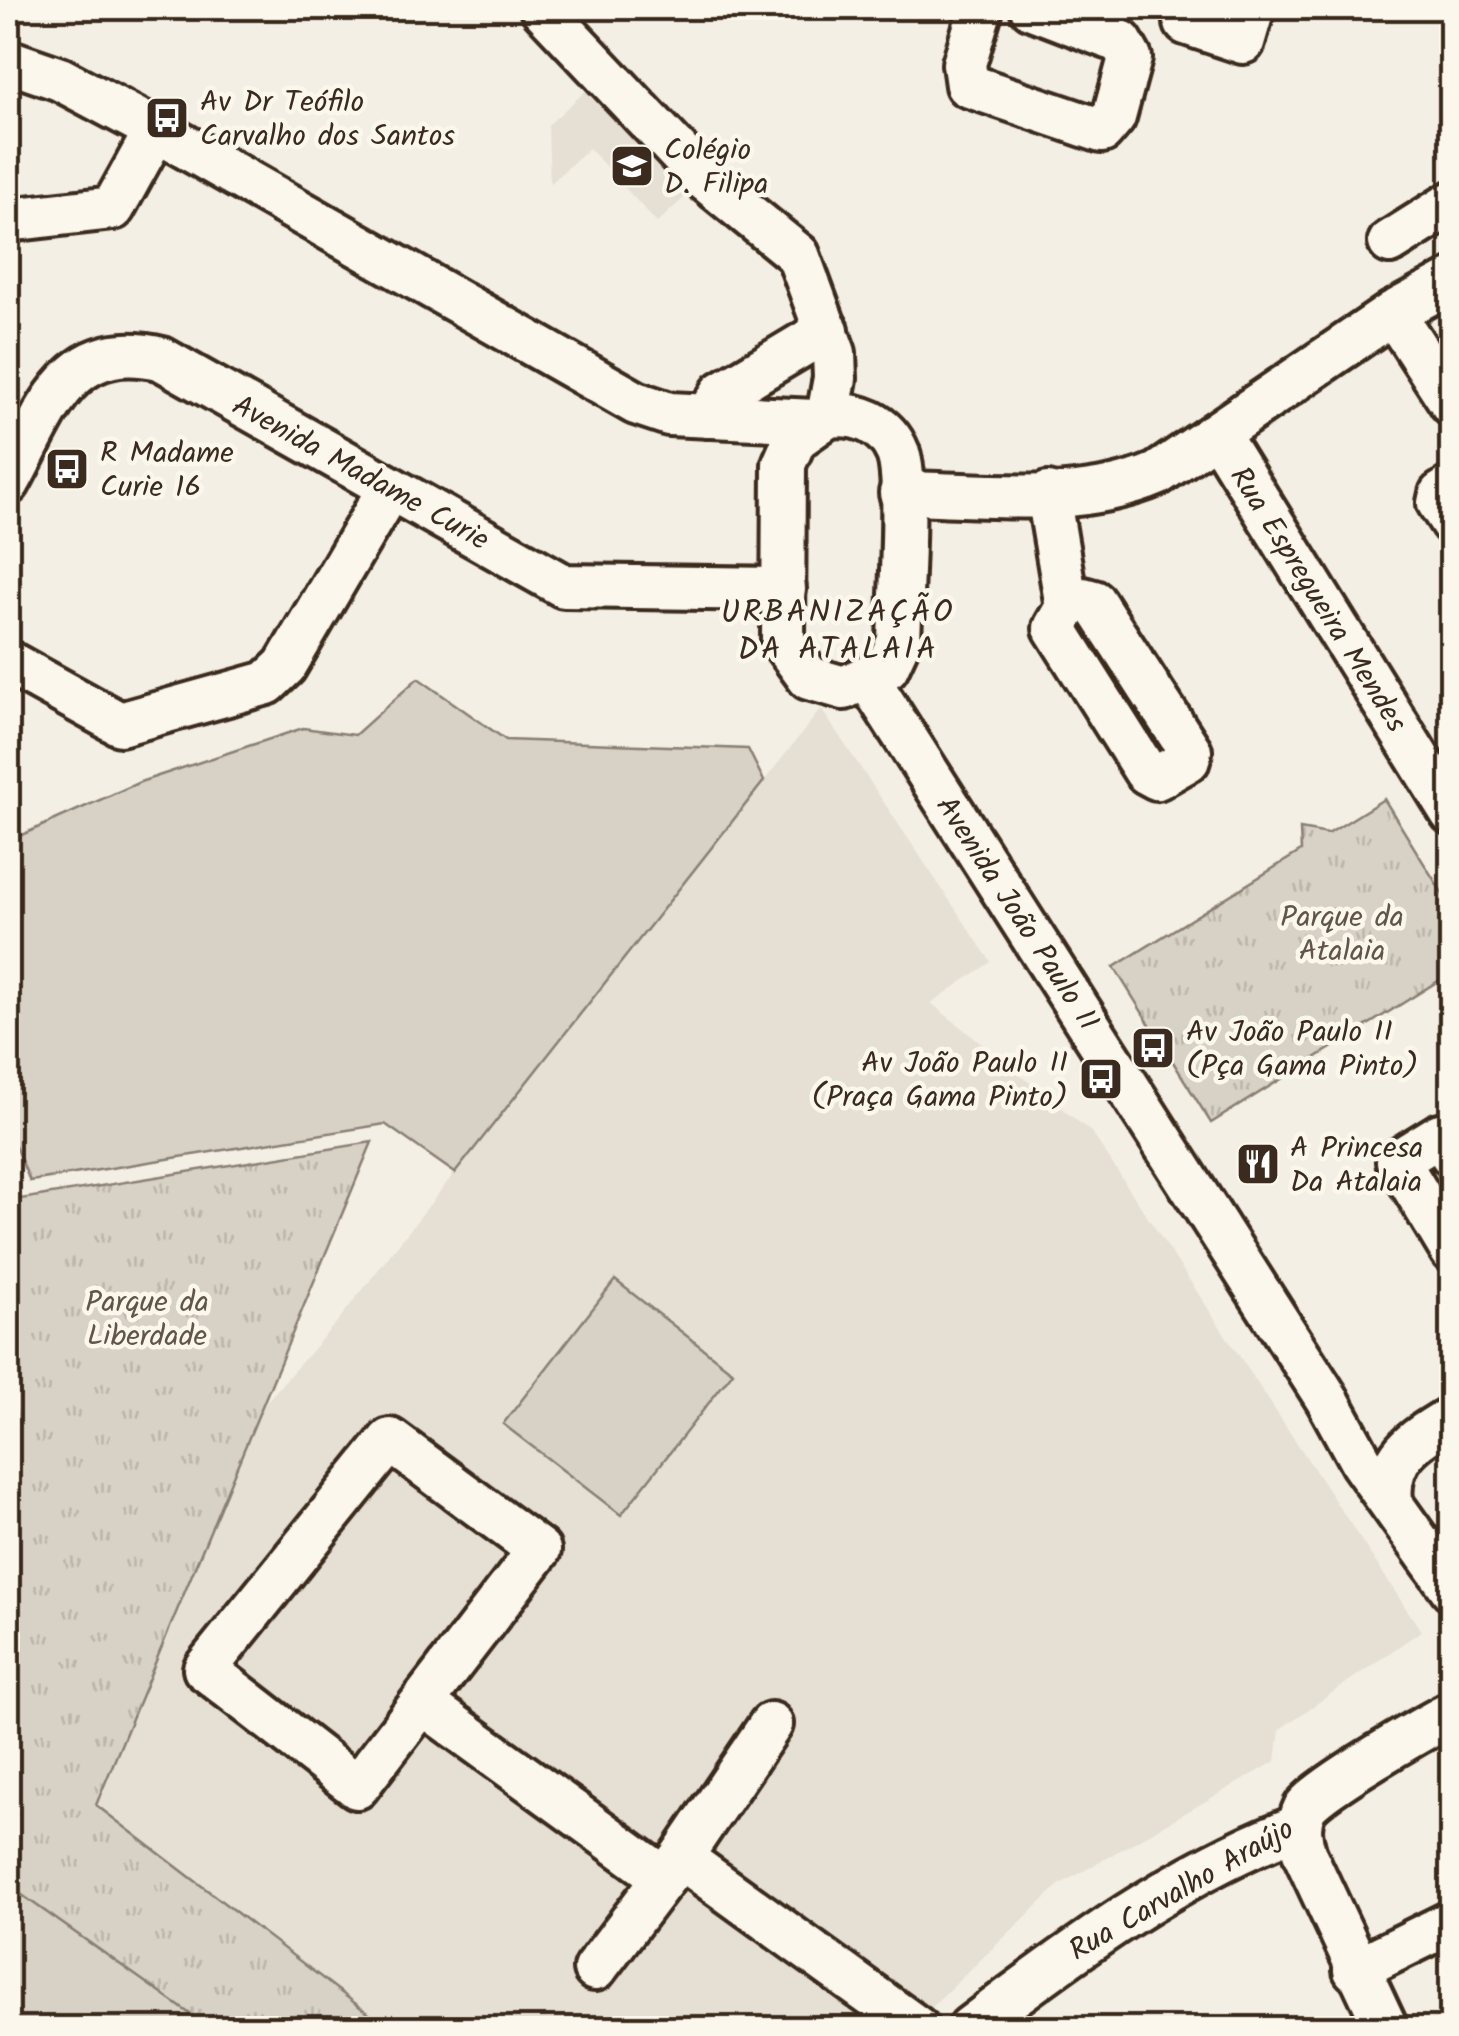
<svg xmlns="http://www.w3.org/2000/svg" width="1459" height="2036" font-family="Kalam,sans-serif">
  <defs>
    <pattern id="park-tufts" width="24" height="20" patternUnits="userSpaceOnUse" patternTransform="scale(2.5)"><rect width="24" height="20" fill="#d8d1c6"/><path d="M3 7l-1-3M5 7V3M7 7l1-3M15 17l-1-3M17 17v-4M19 17l1-3" fill="none" stroke="#bab4aa"/></pattern>
  </defs>
  <rect width="100%" height="100%" fill="#f3efe4"/>
  <filter id="ink" filterUnits="userSpaceOnUse"><feTurbulence type="fractalNoise" baseFrequency=".01" numOctaves="2"/><feDisplacementMap in="SourceGraphic" scale="20" xChannelSelector="R" yChannelSelector="G"/><feConvolveMatrix kernelMatrix="1 2 1 2 8 2 1 2 1" color-interpolation-filters="sRGB"/></filter>
  <g filter="url(#ink)">
    <g fill="#e5dfd4">
      <path d="M588 89 686 196 657 223 589 148 550 184 548 125Z"/>
      <path d="M821 709 991 962 931 1003 1092 1133 1421 1631 1280 1729 1276 1761 1059 1885 909 2028H92L8 1693 337 1322Z"/>
    </g>
    <g fill="#d8d1c6" stroke="#8a7e72" stroke-width="2.5">
      <path d="M418 678 506 740 748 749 764 781 455 1173 385 1124 30 1181 8 1130V841L140 782 303 728 355 735Z"/>
      <path d="M615 1280 733 1372 621 1515 503 1424Z"/>
      <path d="M8 1809 237 2028H21L8 2019Z"/>
    </g>
    <g fill="url(#park-tufts)" stroke="#8a7e72" stroke-width="2.5">
      <path d="M1384 799 1451 907V973L1211 1123 1114 967 1301 851 1300 829 1328 834Z"/>
      <path d="M372 1142 96 1805 377 2020 372 2028H210L8 1885V1201Z"/>
    </g>
    <g fill="none" stroke-linecap="round" stroke-linejoin="round">
      <defs>
        <g id="minor">
          <path d="M542 8 701 176 798 255 834 353 835 378 828 416"/>
          <path d="M981 8 964 64 967 85 1102 131 1114 117 1130 58 1121 42 1032 8"/>
          <path d="M1192 8 1186 23 1243 42 1253 8"/>
          <path d="M8 61 60 79 156 130 636 403 669 414 815 421"/>
          <path d="M8 220 113 208 156 130"/>
          <path d="M1390 242 1452 203"/>
          <path d="M1393 313 1452 404"/>
          <path d="M708 416 722 393 827 330"/>
          <path d="M828 416C857 412 886 423 898 453 909 483 900 601 899 641L887 667 844 688 809 678 783 642 784 464 795 439Z"/>
          <path d="M1218 435 1452 813"/>
          <path d="M8 483C47 414 66 335 162 359L564 586 784 589"/>
          <path d="M1452 487 1441 494 1439 503 1452 523"/>
          <path d="M901 493C986 494 1078 508 1157 474L1393 313 1452 281"/>
          <path d="M1048 494 1067 607 1055 628 1146 772 1157 778 1188 760 1190 751 1094 602 1083 599 1067 607"/>
          <path d="M8 662 120 724 267 683 285 666 389 489"/>
          <path d="M868 679 1327 1399 1362 1463 1452 1589"/>
          <path d="M1452 1155 1440 1135 1398 1161 1452 1251"/>
          <path d="M390 1440 539 1550 357 1787 205 1669Z"/>
          <path d="M1391 1501C1386 1455 1416 1439 1452 1417"/>
          <path d="M424 1704 664 1878 679 1860 697 1869 917 2028"/>
          <path d="M679 1860 771 1724"/>
          <path d="M595 1969 664 1878"/>
          <path d="M1355 1970 1452 1922"/>
          <path d="M970 2028C1072 1951 1179 1871 1300 1826"/>
          <path d="M1386 2028 1305 1855C1300 1839 1297 1824 1305 1808 1315 1790 1427 1726 1452 1713"/>
        </g>
      </defs>
      <use href="#minor" stroke="#3b2a1e" stroke-width="50"/>
      <use href="#minor" stroke="#fbf7ec" stroke-width="42"/>
    </g>
  </g>
  <defs>
    <symbol id="bus-square" viewBox="-11 -11 22 22"><rect x="-9" y="-9" width="18" height="18" rx="4" fill="#3b2a1e" stroke="#fbf7ec"/><path d="M-5-6H5V4H4V6H2V4H-2V6H-4V4H-5ZM-3.5-4V0h7V-4ZM-3.5 1.2v1.5H-2V1.2ZM2 1.2v1.5H3.5V1.2Z" fill="#fff"/></symbol>
    <symbol id="school-square" viewBox="-11 -11 22 22"><rect x="-9" y="-9" width="18" height="18" rx="4" fill="#3b2a1e" stroke="#fbf7ec"/><path d="M0-5L7-2L0 1L-7-2ZM-4 1L0 2.5L4 1V4Q0 6-4 4Z" fill="#fff"/></symbol>
    <symbol id="restaurant-square" viewBox="-11 -11 22 22"><rect x="-9" y="-9" width="18" height="18" rx="4" fill="#3b2a1e" stroke="#fbf7ec"/><path d="M-5-6h1v4h1v-4h1v4h1v-4h1v5L-1.5 .5V6h-2V.5L-5-1ZM5-6V6H3V1.5H1.5Q1.5-4 5-6Z" fill="#fff"/></symbol>
  </defs>
  <g fill-rule="evenodd">
    <use href="#bus-square" x="142" y="93" width="50" height="50"/>
    <use href="#school-square" x="607" y="141" width="50" height="50"/>
    <use href="#bus-square" x="42" y="444" width="50" height="50"/>
    <use href="#bus-square" x="1128" y="1023" width="50" height="50"/>
    <use href="#bus-square" x="1076" y="1054" width="50" height="50"/>
    <use href="#restaurant-square" x="1233" y="1139" width="50" height="50"/>
  </g>
  <g text-anchor="middle" stroke-width="9" stroke-linejoin="round" paint-order="stroke">
    <g font-size="30" fill="#3b2a1e" stroke="#fbf7ec" text-anchor="start">
      <text x="200" y="111">Av Dr Teófilo<tspan x="200" dy="34">Carvalho dos Santos</tspan></text>
      <text x="664" y="159">Colégio<tspan x="664" dy="34">D. Filipa</tspan></text>
      <text x="100" y="462">R Madame<tspan x="100" dy="34">Curie 16</tspan></text>
      <text x="1186" y="1041">Av João Paulo II<tspan x="1186" dy="34">(Pça Gama Pinto)</tspan></text>
      <text x="1068" y="1072" text-anchor="end">Av João Paulo II<tspan x="1068" dy="34">(Praça Gama Pinto)</tspan></text>
      <text x="1290" y="1157">A Princesa<tspan x="1290" dy="34">Da Atalaia</tspan></text>
    </g>
    <g font-size="30" fill="#3b2a1e" stroke="#fbf7ec">
      <text transform="translate(361 472) rotate(29)" y="10">Avenida Madame Curie</text>
      <text transform="translate(1319 599) rotate(58)" y="10">Rua Espregueira Mendes</text>
      <text transform="translate(1018 913) rotate(57)" y="10">Avenida João Paulo II</text>
      <text transform="translate(1181 1889) rotate(-30)" y="10">Rua Carvalho Araújo</text>
    </g>
    <g font-size="30" fill="#625448" stroke="#fbf7ec">
      <text x="1342" y="926">Parque da<tspan x="1342" dy="34">Atalaia</tspan></text>
      <text x="147" y="1311">Parque da<tspan x="147" dy="34">Liberdade</tspan></text>
    </g>
    <g font-size="32" letter-spacing="2.5" fill="#3b2a1e" stroke="#fbf7ec">
      <text x="838" y="622">URBANIZAÇÃO<tspan x="838" dy="37">DA ATALAIA</tspan></text>
    </g>
  </g>
  <rect width="1459" height="2036" fill="none" stroke="#fbf7ec" stroke-width="40"/>
  <rect x="20" y="20" width="1419" height="1996" fill="none" stroke="#3b2a1e" stroke-width="4" filter="url(#ink)"/>
</svg>
